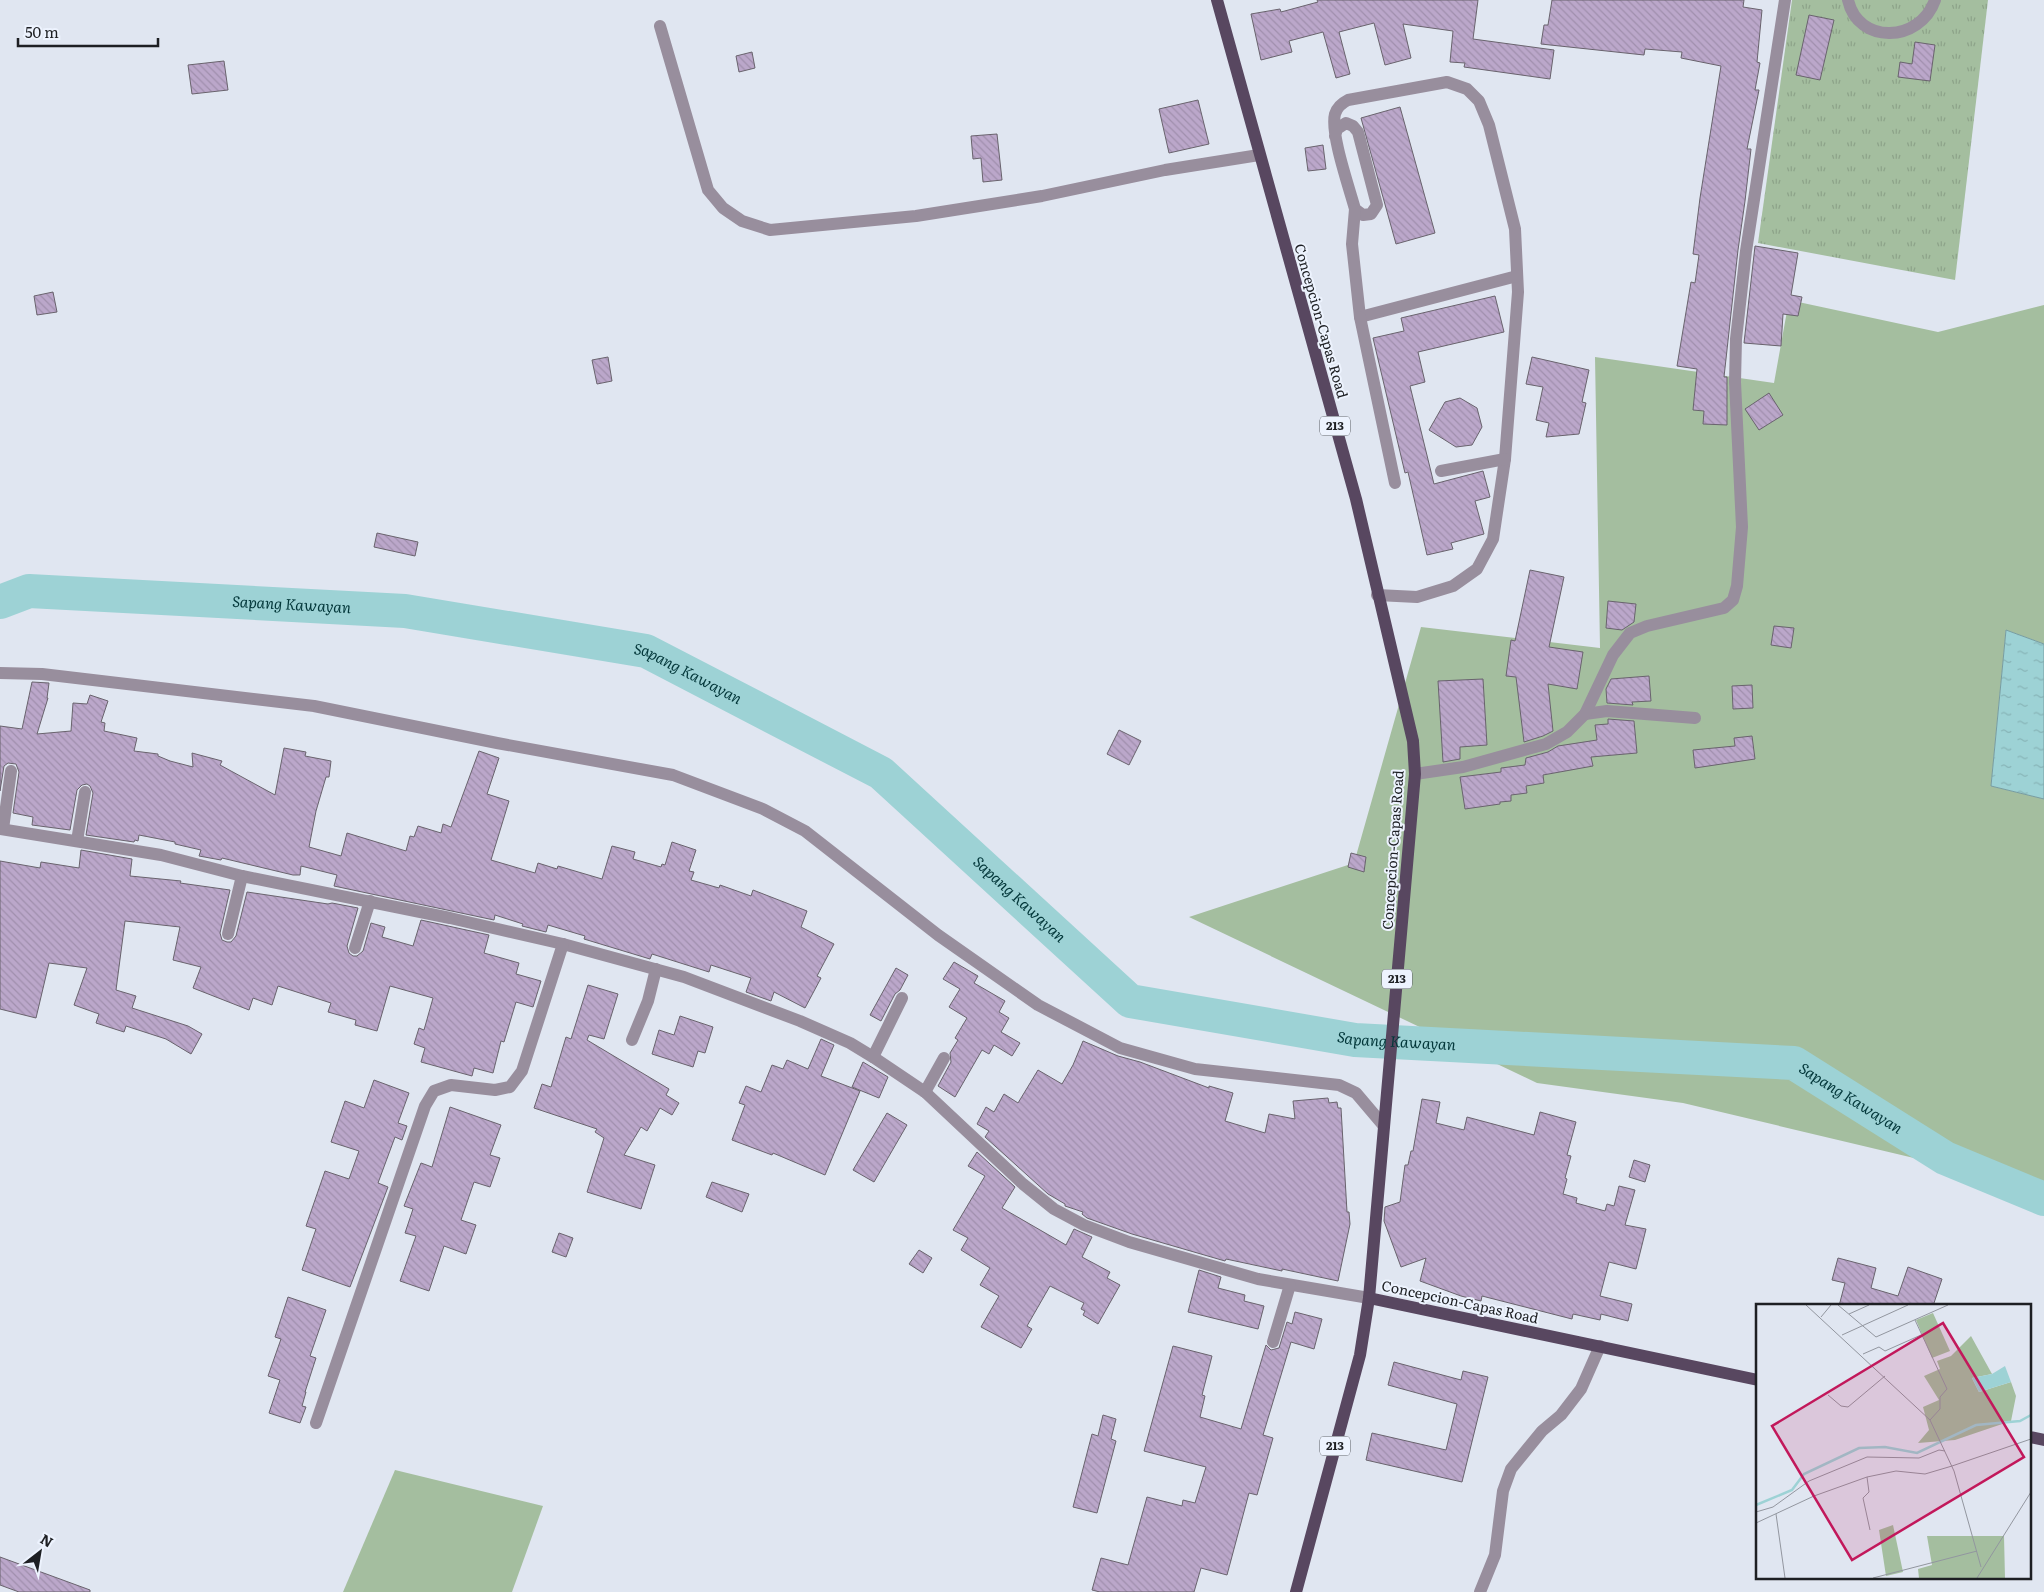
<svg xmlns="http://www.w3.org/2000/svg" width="2044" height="1592" font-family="Literata,serif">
  <defs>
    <pattern id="park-tufts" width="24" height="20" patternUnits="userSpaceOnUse" patternTransform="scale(1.25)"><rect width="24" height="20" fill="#a4be9f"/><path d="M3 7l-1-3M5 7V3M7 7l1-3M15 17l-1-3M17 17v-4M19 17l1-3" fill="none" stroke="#8da389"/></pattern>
    <pattern id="water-ripples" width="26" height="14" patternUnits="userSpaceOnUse" patternTransform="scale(1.25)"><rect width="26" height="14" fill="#9dd2d5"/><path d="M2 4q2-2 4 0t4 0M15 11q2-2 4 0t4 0" fill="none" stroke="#87b4b7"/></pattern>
    <pattern id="building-back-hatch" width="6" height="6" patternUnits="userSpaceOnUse" patternTransform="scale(1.25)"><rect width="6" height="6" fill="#bba7ca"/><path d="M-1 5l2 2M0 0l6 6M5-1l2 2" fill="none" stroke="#a08fad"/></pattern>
  </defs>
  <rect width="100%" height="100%" fill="#e0e6f1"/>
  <g fill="#a4be9f">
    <path d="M1789 300 1938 332 2044 305V644L2006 630 1991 786 2044 799V1189L1683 1103 1537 1083 1189 917 1354 863 1421 627 1600 648 1595 357 1774 383Z"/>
    <path d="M395 1470 543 1506 512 1592H343Z"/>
  </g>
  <path fill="url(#park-tufts)" d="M1792 0H1988L1955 280 1758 243Z"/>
  <path fill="url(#water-ripples)" stroke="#779ca0" d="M2006 630 2044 644V799L1991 786Z"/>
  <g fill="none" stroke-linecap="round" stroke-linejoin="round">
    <path stroke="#9dd2d5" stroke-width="34" id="s1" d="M0 602 29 591 405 611 646 651 881 773 1130 1001 1355 1040 1794 1063 1945 1158 2044 1199"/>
  </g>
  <g fill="url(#building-back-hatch)" stroke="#69636d">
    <path d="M1317 0H1478L1473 39 1554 50 1550 79 1464 67 1465 63 1450 62 1453 31 1403 24 1411 58 1385 65 1374 23 1339 32 1350 74 1336 78 1323 32 1289 41 1292 52 1261 60 1251 14 1280 9 1281 12 1318 2Z"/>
    <path d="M1552 0H1744L1743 7 1762 10 1757 62 1760 63 1755 90H1759L1747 149H1751L1745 201 1738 250 1724 377H1727V425L1703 424 1704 411 1693 410 1697 369 1677 366 1691 282 1695 283 1699 255 1693 254 1700 198 1721 66 1681 58 1682 52 1645 49 1644 55 1541 44 1544 25H1548Z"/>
    <path d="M1809 15 1834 20 1820 80 1796 75Z"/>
    <path d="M1915 42 1935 45 1930 81 1898 77 1900 62 1912 64Z"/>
    <path d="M752 52 755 68 739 72 736 56Z"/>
    <path d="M224 61 228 90 192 94 188 65Z"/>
    <path d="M1198 100 1209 144 1169 153 1159 109Z"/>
    <path d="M1400 107 1435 233 1396 244 1361 118Z"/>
    <path d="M997 134 1002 180 983 182 981 158 973 159 971 136Z"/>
    <path d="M1323 145 1326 169 1308 171 1305 148Z"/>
    <path d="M1755 246 1798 253 1791 295 1802 297 1798 316 1783 314 1781 346 1744 343Z"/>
    <path d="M53 292 57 312 37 315 34 296Z"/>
    <path d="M1495 296 1504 332 1418 352 1425 382 1410 386 1434 484 1483 471 1490 497 1475 501 1484 534 1451 543 1453 549 1427 555 1408 472 1405 473 1373 338 1404 331 1401 318Z"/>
    <path d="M608 357 612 381 597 384 592 360Z"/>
    <path d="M1532 357 1589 370 1582 402 1586 403 1579 434 1546 437 1549 423 1536 420 1543 387 1526 384Z"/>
    <path d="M1769 393 1783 415 1759 430 1745 409Z"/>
    <path d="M1460 398 1477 408 1482 427 1472 445 1456 447 1429 430 1445 402Z"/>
    <path d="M377 533 418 542 415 556 374 547Z"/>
    <path d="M1530 570 1564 577 1549 647 1583 652 1577 689 1548 684 1553 731 1543 736 1524 742 1516 677 1506 676 1511 640 1515 641Z"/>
    <path d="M1608 601 1636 604 1634 622 1622 630 1606 628Z"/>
    <path d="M1774 626 1794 628 1791 648 1771 645Z"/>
    <path d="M1649 676 1651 701 1632 702 1633 705 1607 703 1606 689 1611 679Z"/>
    <path d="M1483 679 1487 745 1460 747V759L1443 762 1438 681Z"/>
    <path d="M32 682 49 683 47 698H48L37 734 71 731 73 703 87 704 90 695 108 701 101 722 105 723 104 731 137 738 134 751 158 754V756L170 761 193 767 192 753 222 761 220 765 275 795 284 748 306 752 305 756 331 761 329 777H326L316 811 309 847 341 856 347 833 406 851 410 836 414 837 418 826 441 833 443 824 451 827 479 751 499 758 487 794 509 801 491 860 535 873 538 863 557 869 558 866 602 879 612 846 635 852 633 859 661 867 662 864 665 865 672 842 696 850 689 871 694 872 691 880 719 888 720 885 751 896 753 890 807 911 801 927 834 944 817 976 821 978 805 1008 774 992 771 1001 746 992 751 978 711 965 709 972 652 954 650 959 584 939 585 936 548 925 546 932 522 926 523 924 495 915 494 920 334 886 337 875 301 866 300 875H293L222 858 221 860 199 856 201 850 175 844V842L139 835 138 841 135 840 134 842 86 835 93 793 90 786 87 784 82 785 77 790 70 830 32 825 33 817 13 813 19 772 16 764 8 763 4 766 0 791V726L22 729Z"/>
    <path d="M1752 685 1753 708 1733 709 1732 686Z"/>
    <path d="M1608 719 1634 721 1637 753 1591 757 1593 766 1543 775 1544 783 1526 786 1527 793 1511 795V801L1500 802V804L1465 809 1460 777 1501 772V768L1525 765 1526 758 1548 752 1558 746 1597 740 1595 725 1608 724Z"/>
    <path d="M1119 730 1141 741 1129 765 1107 754Z"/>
    <path d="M1752 736 1755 759 1695 768 1693 750 1735 746 1734 738Z"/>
    <path d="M81 850 132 859 130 876 181 881 180 883 230 890 220 933 222 940 227 942H231L236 936 247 892 328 904 332 903 358 908 347 946 349 953 353 956H357L363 951 371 923 385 927 382 937 413 946 421 920 489 935 484 953 519 963 516 974 541 981 533 1007 516 1002 504 1042 501 1041 493 1073 474 1068 472 1076 421 1062 425 1048 414 1044 419 1028 424 1030 433 998 390 986 377 1031 355 1025 356 1020 328 1012 331 1003 278 986 272 1005 253 998 249 1010 193 988 201 967 173 960 180 927 125 921 116 990 136 996 132 1008 188 1026 202 1034 191 1054 166 1039 126 1026 124 1032 96 1023 99 1014 74 1005 87 968 49 963 36 1018 0 1009V861L40 868 41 862 79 868Z"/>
    <path d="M1351 853 1366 857 1364 872 1348 867Z"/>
    <path d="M954 962 978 976 974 983 1005 1001 999 1012 1009 1018 1001 1032 1020 1043 1012 1056 994 1045 989 1054 982 1050 955 1097 938 1086 951 1062 950 1053 958 1040 955 1038 967 1018 949 1007 960 989 943 979Z"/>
    <path d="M896 968 908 975 900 990 895 994 881 1021 870 1015Z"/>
    <path d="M588 985 618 994 604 1039 589 1035 587 1040 669 1089 666 1095 679 1103 672 1115 660 1108 647 1131 641 1127 624 1155 655 1165 641 1209 587 1192 604 1138 595 1132 597 1129 534 1108 542 1084 551 1087 566 1037 571 1039Z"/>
    <path d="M680 1016 713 1027 705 1053 698 1051 693 1067 652 1054 659 1030 674 1035Z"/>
    <path d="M821 1039 834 1045 821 1076 860 1091 825 1175 773 1153 772 1155 732 1140 745 1105 739 1103 746 1086 761 1092 772 1065 783 1069 787 1060 808 1069Z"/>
    <path d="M1083 1041 1118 1056 1140 1062 1209 1088V1086L1233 1093 1225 1121 1265 1133 1269 1114 1295 1119 1293 1101 1328 1098 1329 1103 1337 1102 1338 1108H1341L1347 1212H1349L1350 1224 1338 1281 1282 1269V1271L1226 1259 1225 1261 1132 1234 1087 1218 1082 1214 1083 1212 1065 1206V1204L1048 1194 985 1137 989 1131 977 1124 986 1107 994 1112 1004 1094 1018 1103 1038 1070 1062 1084 1073 1065Z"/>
    <path d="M863 1062 888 1077 879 1098 852 1087Z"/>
    <path d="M374 1080 409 1093 398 1123 407 1126 402 1140 395 1137 378 1183 388 1187 350 1287 302 1270 316 1229 306 1226 325 1171 349 1179 359 1151 331 1142 345 1101 364 1108Z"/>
    <path d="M1422 1099 1440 1102 1436 1123 1464 1130 1467 1117 1534 1135 1540 1112 1576 1122 1567 1155 1571 1156 1565 1178 1567 1179 1563 1194 1577 1198 1576 1203 1605 1211 1607 1204 1614 1206 1619 1186 1635 1190 1625 1225 1646 1229 1636 1269 1609 1262 1600 1296 1632 1304 1628 1321 1601 1314 1600 1320 1573 1314 1572 1319 1482 1296 1481 1301 1461 1296 1420 1281 1426 1258 1401 1267 1384 1221 1385 1207 1400 1202 1405 1165H1408L1411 1151H1413Z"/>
    <path d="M450 1107 501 1125 490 1155 500 1158 490 1187 474 1182 461 1220 476 1225 466 1254 444 1246 429 1291 400 1281 416 1236 405 1233 413 1209 404 1206 421 1163 432 1167Z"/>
    <path d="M887 1113 907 1125 874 1182 853 1170Z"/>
    <path d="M977 1152 1015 1187 1002 1208 1066 1245 1074 1229 1092 1237 1082 1257 1110 1272 1107 1278 1120 1285 1098 1324 1083 1315 1085 1311 1081 1309 1084 1303 1050 1286 1027 1326 1032 1329 1021 1348 981 1327 999 1296 980 1285 990 1268 961 1250 968 1238 953 1230 985 1176 968 1166Z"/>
    <path d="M1634 1160 1650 1165 1645 1182 1629 1177Z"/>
    <path d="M712 1182 749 1194 742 1212 706 1197Z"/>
    <path d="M559 1233 573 1238 566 1257 552 1252Z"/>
    <path d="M919 1250 932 1258 923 1273 909 1264Z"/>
    <path d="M1838 1258 1876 1268 1871 1288 1898 1296 1908 1267 1942 1279 1933 1306H1839L1845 1283 1832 1280Z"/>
    <path d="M1199 1270 1221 1277 1218 1288 1245 1295 1244 1301 1264 1306 1258 1329 1188 1312Z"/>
    <path d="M288 1297 326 1310 310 1356 316 1358 305 1392H306L302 1406 306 1407 300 1423 269 1413 280 1380 268 1376 281 1339 275 1337Z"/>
    <path d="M1295 1312 1322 1319 1314 1349 1291 1342 1263 1435 1273 1438 1257 1495 1249 1493 1227 1575 1201 1568 1194 1592H1100L1092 1590 1101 1558 1128 1565 1147 1497 1182 1506 1183 1500 1195 1503 1206 1467 1144 1451 1173 1346 1212 1356 1202 1395 1205 1396 1200 1417 1241 1429 1266 1345 1271 1350 1279 1348 1287 1322 1292 1324Z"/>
    <path d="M1394 1362 1461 1380 1463 1371 1488 1377 1462 1482 1366 1460 1372 1433 1446 1450 1457 1404 1388 1385Z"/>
    <path d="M1103 1415 1116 1419 1111 1439 1116 1441 1097 1513 1073 1507 1092 1434 1098 1436Z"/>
    <path d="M0 1557 90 1590V1592H19L0 1585Z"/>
  </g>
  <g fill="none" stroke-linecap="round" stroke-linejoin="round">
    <g stroke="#988e9d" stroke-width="12">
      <path d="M1848 0C1858 45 1920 43 1935 0"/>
      <path d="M660 26 708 190 723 208 742 221 770 230 916 216 1042 196 1165 170 1259 155"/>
      <path d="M1335 136 1337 129 1346 123 1353 126 1358 132 1377 205 1371 214 1363 215 1355 209C1349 187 1330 133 1335 114 1337 107 1342 103 1348 100L1447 82 1467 89 1479 101 1489 125 1515 229 1518 292 1505 459 1493 539 1477 569 1453 586 1417 597 1377 595"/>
      <path d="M1355 209 1352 244 1360 317 1517 276"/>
      <path d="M1360 317 1395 483"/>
      <path d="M1441 471 1505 459"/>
      <path d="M0 673 42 674 314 706 497 743 673 775 763 809 805 831 938 935 1038 1005 1120 1048 1195 1069 1339 1085 1356 1093 1384 1126"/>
      <path d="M1585 714 1607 711 1695 718"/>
      <path d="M1415 774 1463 767 1546 744 1567 732 1585 714 1613 655 1630 633 1647 626 1724 608 1733 600 1737 586 1742 527 1735 382 1736 339 1746 251 1785 0"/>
      <path d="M0 829 161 855 242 876 450 918 563 944 684 977 800 1021 850 1043 873 1057 925 1092 1023 1184 1054 1209 1084 1225 1129 1242 1258 1279 1369 1298"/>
      <path d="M3 829 11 771"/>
      <path d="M77 841 85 792"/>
      <path d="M228 934 242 876"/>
      <path d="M355 948 370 901"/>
      <path d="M632 1040 648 1001 656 969"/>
      <path d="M873 1057 902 998"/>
      <path d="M925 1092 944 1058"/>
      <path d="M1273 1342 1290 1285"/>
      <path d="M316 1423 425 1106 434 1091 451 1085 495 1090 510 1087 522 1071 563 944"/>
      <path d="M1480 1592 1495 1555 1503 1491 1511 1469 1542 1431 1561 1415 1581 1389 1600 1346"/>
    </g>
    <g stroke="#584760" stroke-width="12">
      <path d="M1217 0 1356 499 1413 741 1415 774 1369 1298 1360 1355 1296 1592"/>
      <path d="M1369 1298 1758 1380"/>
      <path d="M2030 1437 2044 1440"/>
    </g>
  </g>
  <g text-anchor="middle" stroke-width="4" stroke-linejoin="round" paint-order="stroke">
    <g fill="#edf3fe" stroke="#5b5f65" stroke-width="1">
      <rect x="1320" y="416.5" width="30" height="19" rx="4"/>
      <rect x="1382" y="969.5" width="30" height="19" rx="4"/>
      <rect x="1320" y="1436.5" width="30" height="19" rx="4"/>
    </g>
    <g font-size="12" font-weight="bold" fill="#1d1f23">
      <text x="1335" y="430">213</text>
      <text x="1397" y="983">213</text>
      <text x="1335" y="1450">213</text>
    </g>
    <g font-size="14" fill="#1d1f23" stroke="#edf3fe">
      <text transform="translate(1321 321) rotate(74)" y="5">Concepcion-Capas Road</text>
      <text transform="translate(1393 850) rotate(-86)" y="5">Concepcion-Capas Road</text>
      <text transform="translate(1460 1302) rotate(12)" y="5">Concepcion-Capas Road</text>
    </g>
    <g font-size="15" font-style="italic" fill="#03373a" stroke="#edf3fe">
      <text dy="5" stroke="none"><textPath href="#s1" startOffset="294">Sapang Kawayan</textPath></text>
      <text dy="5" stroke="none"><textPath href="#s1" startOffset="699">Sapang Kawayan</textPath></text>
      <text dy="5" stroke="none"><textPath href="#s1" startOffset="1104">Sapang Kawayan</textPath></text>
      <text dy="5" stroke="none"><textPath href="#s1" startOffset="1524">Sapang Kawayan</textPath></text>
      <text dy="5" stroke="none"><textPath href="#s1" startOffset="1989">Sapang Kawayan</textPath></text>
    </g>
  </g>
  <g transform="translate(1756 1304)">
    <rect width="275" height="275" fill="#e0e6f1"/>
    <path d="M215 32 236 70 216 74 223 88 255 78 260 92 255 117 199 136 162 139 173 126 167 103 183 96 168 72 184 65 181 57 195 52ZM137 221 147 268 130 272 123 226ZM171 232H248L249 274H163L162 265 176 261Z" fill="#a4be9f"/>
    <path d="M177 9 194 47 176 54 160 16Z" fill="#a4be9f"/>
    <path d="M249 62 255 78 223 88 216 74 236 70Z" fill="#9dd2d5"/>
    <path fill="none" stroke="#9dd2d5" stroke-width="2.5" d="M0 201 36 186 48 170 103 144 129 143 161 149 220 121 264 117 275 111"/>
    <path fill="none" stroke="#92969f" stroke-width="1" d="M50 1 174 116 198 167 225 263M82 1 120 33 192 1M93 10 113 1M65 13 75 1M159 16 191 85 184 93V105L174 116M86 31 152 1M107 50 123 43 129 47 165 31M72 91 85 102 92 103 129 72M196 162 275 135M111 173 113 188 107 194 114 226M0 208 17 203 53 177 111 153 163 154 183 146 189 147M20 210 29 274M0 219 58 192 111 173 140 167 169 170 196 162M117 274 221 247M221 274 275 188"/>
    <path fill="#c2185b" fill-opacity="0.15" stroke="#c2185b" stroke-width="2.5" d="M187 19 268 153 96 256 16 122Z"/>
    <rect width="275" height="275" fill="none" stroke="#1d1f23" stroke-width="2.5"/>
  </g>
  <g transform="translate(40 1552) rotate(31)" stroke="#edf3fe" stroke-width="4" paint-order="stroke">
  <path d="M0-4L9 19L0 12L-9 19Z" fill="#1d1f23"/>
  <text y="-8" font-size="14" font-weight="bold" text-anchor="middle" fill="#1d1f23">N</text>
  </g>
  <path d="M18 38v8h140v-8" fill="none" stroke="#1d1f23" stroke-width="2.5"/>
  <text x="25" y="38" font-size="15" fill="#1d1f23" stroke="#edf3fe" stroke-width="4" paint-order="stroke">50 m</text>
</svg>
